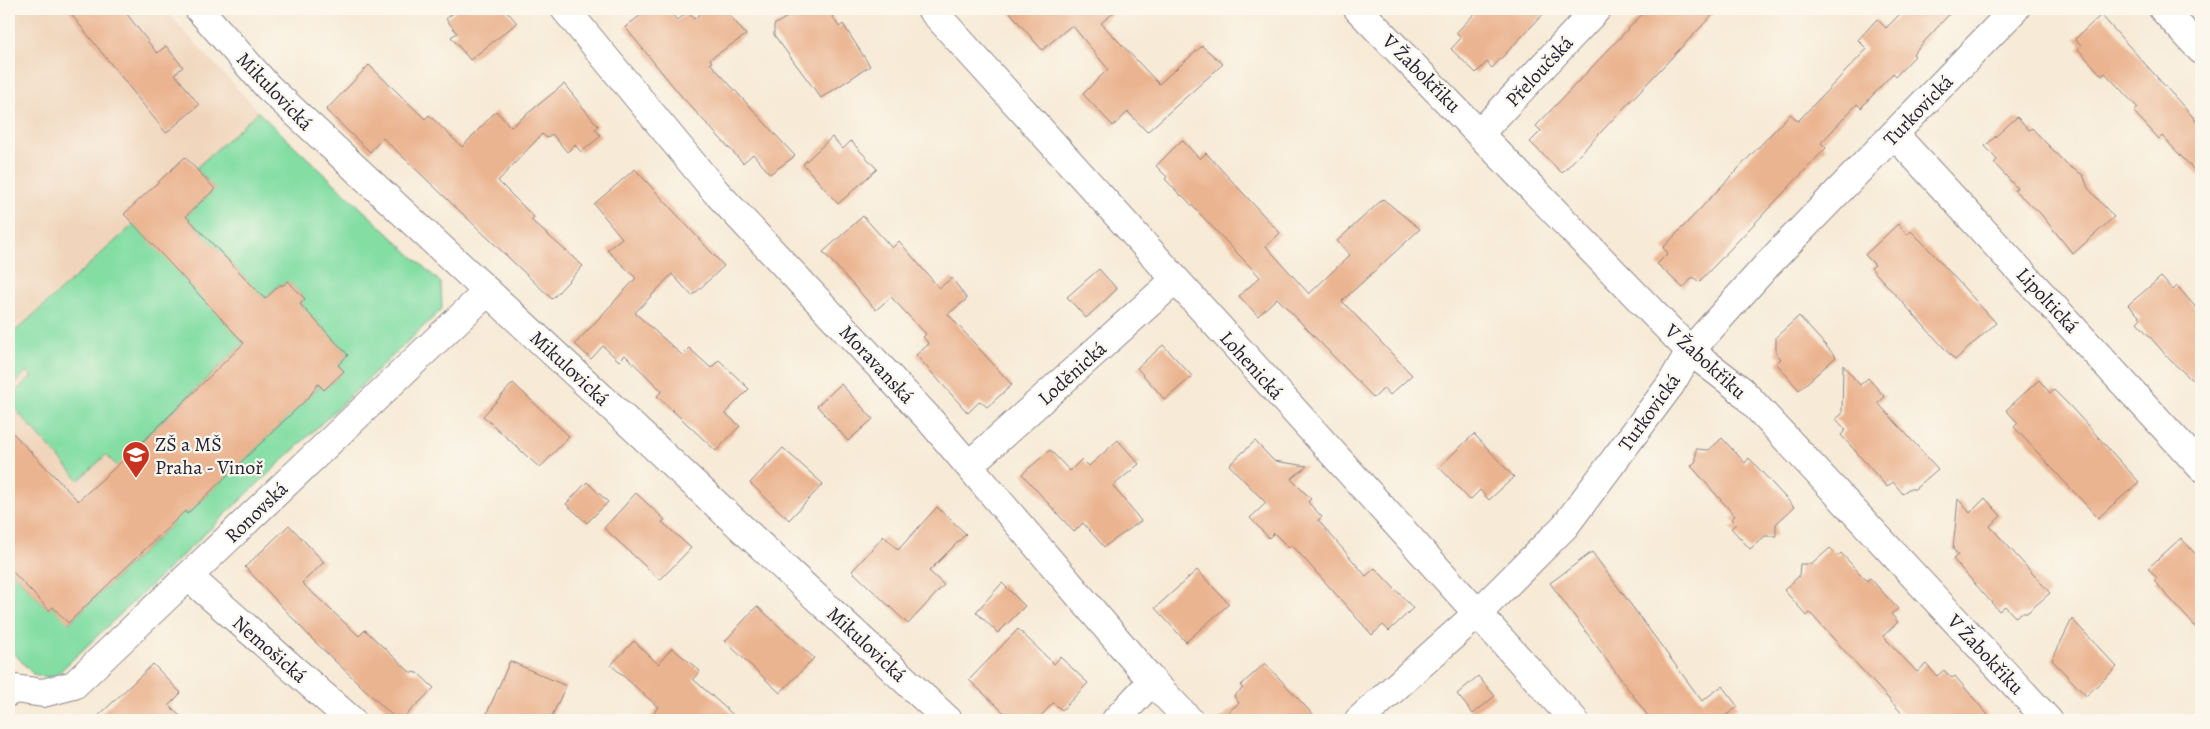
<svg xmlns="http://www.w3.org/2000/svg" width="2210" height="729" font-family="Alegreya,serif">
  <rect width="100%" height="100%" fill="#fbf7ec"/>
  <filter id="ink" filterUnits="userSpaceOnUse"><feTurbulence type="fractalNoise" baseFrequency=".02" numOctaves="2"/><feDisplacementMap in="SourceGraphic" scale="10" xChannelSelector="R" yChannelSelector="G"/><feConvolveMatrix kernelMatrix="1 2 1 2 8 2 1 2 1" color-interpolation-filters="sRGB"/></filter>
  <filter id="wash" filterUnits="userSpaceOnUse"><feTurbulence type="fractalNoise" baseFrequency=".0096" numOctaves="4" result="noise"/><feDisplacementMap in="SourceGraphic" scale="20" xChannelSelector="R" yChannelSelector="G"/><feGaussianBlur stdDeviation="1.12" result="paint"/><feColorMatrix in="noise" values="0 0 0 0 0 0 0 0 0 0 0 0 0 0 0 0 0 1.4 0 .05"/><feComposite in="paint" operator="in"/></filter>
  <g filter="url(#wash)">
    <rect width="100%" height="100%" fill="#f7ead6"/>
    <path fill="#f0d5bc" d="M9 9H164L273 127 441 283 442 309 53 678 33 674 9 648Z"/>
    <path fill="#84dea4" stroke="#538070" d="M258 112 441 283 442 309 53 678 33 674 9 648V568L49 610 53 607 69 623 172 524 167 492 187 514 319 387 318 384 324 390 344 371 338 365 348 355 300 304 305 299 288 281 282 286 280 284 232 330 244 343 129 453 135 460 117 466 106 455 79 480 9 402V398L32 376 27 371 9 389V337L134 224 218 313 250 283 186 216 215 189 196 168Z"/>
    <g id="blocks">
      <g fill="#ebb490">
        <path d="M67 9H123L157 53 166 46 183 67 175 74 199 105 166 133Z"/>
        <path d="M458 9H505L517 23 470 60 451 37 457 33 446 19Z"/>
        <path d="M649 9H668L677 20 688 12 694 19 706 9H725L746 35 710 59 712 62 710 63 795 156 770 174 753 154 743 163 682 97 625 27Z"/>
        <path d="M800 9H828L839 27 843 24 870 66 821 98 774 35V25Z"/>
        <path d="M1007 9H1118L1101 23 1159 84 1202 46 1223 64 1147 132 1128 112 1113 126 1083 94 1108 69 1072 25 1042 50Z"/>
        <path d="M1479 9H1548L1492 68 1487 62 1476 73 1451 49 1461 38 1456 33Z"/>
        <path d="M1647 9H1718L1562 173 1530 142 1541 131 1536 126Z"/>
        <path d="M1905 9H1954L1913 54 1915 56 1896 76 1893 73 1861 108 1857 104 1821 143 1826 148 1699 282 1693 277 1683 288 1657 264 1668 253 1663 248 1790 114 1798 121 1867 49 1858 40 1877 19 1886 28Z"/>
        <path d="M2101 15 2201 126V177L2162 136 2159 139 2134 112 2138 108 2105 73 2102 76 2078 49 2081 45 2075 39Z"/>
        <path d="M369 65 425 119 429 115 462 147 496 111 511 127 564 84 598 126 595 129 601 136 581 152 575 145 567 152 552 134 547 138 542 134 498 181 534 217 531 220 583 266 552 299 383 138 370 152 326 110Z"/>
        <path d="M2017 117 2029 130 2032 128 2067 165 2083 175 2088 188 2114 217 2073 254 2040 213 2014 190 2017 188 1994 163 1997 160 1985 146Z"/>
        <path d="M832 137 843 149 851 141 877 169 838 204 803 164Z"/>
        <path d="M1182 140 1200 159 1206 153 1280 233 1266 246 1309 294 1350 255 1337 241 1383 199 1420 229 1342 301 1412 375 1390 395 1384 388 1374 398 1277 298 1258 316 1239 296 1260 277 1182 195 1181 196 1165 179 1167 177 1156 166Z"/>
        <path d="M185 157 215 189 186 216 265 299 281 284 282 286 288 281 305 299 300 304 348 355 338 365 344 371 324 390 318 384 309 397 187 514 185 511 68 623 53 607 49 610 9 568V429L78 501 130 454 244 343 124 214Z"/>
        <path d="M635 169 724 266 692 296 672 274 635 313 682 355 689 348 711 368 719 360 749 389 725 413 740 426 716 451 657 396 662 391 625 355 619 361 603 346 591 359 575 344 636 278 607 250 622 238 594 204Z"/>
        <path d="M863 216 892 248 899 241 939 288 952 278 967 299 948 314 1012 385 987 407 980 401 968 413 916 355 929 344 923 337 926 334 891 297 876 310 823 252Z"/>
        <path d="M1898 224 1907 235 1911 231 1926 246 1996 323 1955 360 1871 268 1875 265 1865 255Z"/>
        <path d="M1099 269 1117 289 1086 318 1067 297Z"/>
        <path d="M2161 277 2173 290 2177 286 2201 313V388L2170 360 2137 322 2141 318 2128 305Z"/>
        <path d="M1799 316 1836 357 1799 390 1776 363 1781 359 1776 353V337Z"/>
        <path d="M1163 345 1192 376 1165 400 1137 368Z"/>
        <path d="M1843 365 1860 385 1868 378 1885 397 1878 403 1938 469 1915 489H1908L1903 494 1893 482 1887 487 1841 435 1846 430 1836 419 1842 414Z"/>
        <path d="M2039 380 2050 393 2054 390 2069 405 2139 482 2098 518 2014 427 2018 423 2006 410Z"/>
        <path d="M513 383 569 436 540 468 483 416Z"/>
        <path d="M841 384 873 419 848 441 817 406Z"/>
        <path d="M1474 434 1514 477 1489 500 1480 490 1470 500 1439 467Z"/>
        <path d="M1722 438 1745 463 1749 458 1794 507 1776 524V536H1765L1750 549 1731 528 1736 524 1731 519 1735 516 1691 466 1696 461V449L1709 450Z"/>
        <path d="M1118 440 1139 464 1113 486 1141 521 1104 547 1083 523 1074 532 1022 474 1050 450 1070 471 1082 459 1089 466Z"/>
        <path d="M1255 441 1274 461 1307 466 1291 479 1311 499 1308 502 1322 517 1318 520 1366 576 1375 568 1413 608 1389 631 1383 625 1372 635 1292 545 1289 548 1274 533 1269 538 1250 518 1266 503 1229 465Z"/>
        <path d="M783 448 823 484 789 520 750 483Z"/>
        <path d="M587 482 608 502 587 523 566 504Z"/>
        <path d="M636 493 665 520 662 522 691 548 660 580 604 528Z"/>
        <path d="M1985 498 2001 516 1990 526 2050 593 2027 613H2021L2015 617 2005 606 1999 611 1953 559 1958 555 1953 549 1958 499 1970 513Z"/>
        <path d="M937 507 966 534 929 571 944 585 908 624 852 571 884 536 898 550Z"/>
        <path d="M289 525 324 562 302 583 359 636 365 630 410 672 418 673 434 688 401 720H397L314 641 245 567Z"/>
        <path d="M2181 538 2201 560V633L2154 581 2157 578 2148 568Z"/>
        <path d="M1830 548 1838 556 1841 553 1867 581 1870 578 1898 609 1891 614 1898 622 1883 636 1917 672 1926 664 1937 676 1944 670 1952 678 1955 676 1992 720H1908L1810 613 1807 616 1784 590 1799 576 1800 564H1812Z"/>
        <path d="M1592 552 1702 701 1722 686 1738 707 1719 720H1651L1550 583Z"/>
        <path d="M1197 570 1229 604 1186 642 1155 608Z"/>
        <path d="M1002 583 1025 606 998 633 976 612Z"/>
        <path d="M757 606 814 658 780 693 725 641Z"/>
        <path d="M2072 619 2117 667 2086 696 2052 660Z"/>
        <path d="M1018 629 1054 664 1060 657 1088 683 1062 710 1053 703 1037 720H1012L969 680Z"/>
        <path d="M634 641 658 664 672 648 700 671 693 679 739 720H649L658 707 611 665Z"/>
        <path d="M510 661 566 686 550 720H484Z"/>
        <path d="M1265 663 1318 720H1218L1239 703 1234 696 1243 688 1240 686Z"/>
        <path d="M153 664 181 693 169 705 184 720H94Z"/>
        <path d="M1478 676 1495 696 1473 714 1457 694Z"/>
      </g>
    </g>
  </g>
  <g filter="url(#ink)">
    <use href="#blocks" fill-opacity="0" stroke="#8c8688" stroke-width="1"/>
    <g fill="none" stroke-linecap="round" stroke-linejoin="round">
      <defs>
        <g id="street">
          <path d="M199 9 268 87 948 720"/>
          <path d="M565 9 716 192 929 419 1152 681 1189 720"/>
          <path d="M931 9 1574 720"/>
          <path d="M1358 9 1690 351 1741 390 2048 720"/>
          <path d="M2163 9 2201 50"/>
          <path d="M1480 133 1597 9"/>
          <path d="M1894 134 2201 467"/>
          <path d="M969 465 1175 280"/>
          <path d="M189 577 351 720"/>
          <path d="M9 692 15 689 43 693 74 685 487 292"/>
          <path d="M1116 720 1152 681"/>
          <path d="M1359 720 1478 613 1565 526 1671 384 1690 351 1768 264 2015 9"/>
        </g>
      </defs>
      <use href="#street" stroke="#8c8688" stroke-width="30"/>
      <use href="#street" stroke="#fff" stroke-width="28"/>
    </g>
  </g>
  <defs>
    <symbol id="school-pin" viewBox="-11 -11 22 30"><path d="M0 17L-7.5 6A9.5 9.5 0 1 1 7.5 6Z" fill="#c8321e" stroke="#fbf7ec"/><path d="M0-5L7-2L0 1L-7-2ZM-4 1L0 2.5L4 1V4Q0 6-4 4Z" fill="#fff"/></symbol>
  </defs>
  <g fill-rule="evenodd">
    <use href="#school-pin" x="120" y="439" width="32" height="43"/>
  </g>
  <g text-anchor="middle" stroke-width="4.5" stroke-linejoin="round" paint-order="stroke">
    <g font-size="20" fill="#22223b" stroke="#fbf7ec">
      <text transform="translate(1539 71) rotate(-47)" y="7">Přeloučská</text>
      <text transform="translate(1422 73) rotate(45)" y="7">V Žabokřiku</text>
      <text transform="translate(275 91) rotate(46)" y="7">Mikulovická</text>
      <text transform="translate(1918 110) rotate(-46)" y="7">Turkovická</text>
      <text transform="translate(2048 300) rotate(47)" y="7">Lipoltická</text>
      <text transform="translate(1706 361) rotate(42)" y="7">V Žabokřiku</text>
      <text transform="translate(877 364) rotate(47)" y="7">Moravanská</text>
      <text transform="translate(1252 365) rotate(48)" y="7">Lohenická</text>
      <text transform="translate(570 368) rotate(43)" y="7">Mikulovická</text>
      <text transform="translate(1072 373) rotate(-42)" y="7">Loděnická</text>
      <text transform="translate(1649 412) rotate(-54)" y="7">Turkovická</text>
      <text transform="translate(256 512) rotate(-44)" y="7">Ronovská</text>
      <text transform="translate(867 644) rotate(43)" y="7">Mikulovická</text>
      <text transform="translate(270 649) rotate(41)" y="7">Nemošická</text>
      <text transform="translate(1986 654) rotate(47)" y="7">V Žabokřiku</text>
    </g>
    <g font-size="20" fill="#22223b" stroke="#fbf7ec" text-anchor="start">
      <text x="155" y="451">ZŠ a MŠ<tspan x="155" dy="23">Praha - Vinoř</tspan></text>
    </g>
  </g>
  <rect width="2210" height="729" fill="none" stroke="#fbf7ec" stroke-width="30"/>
</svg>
